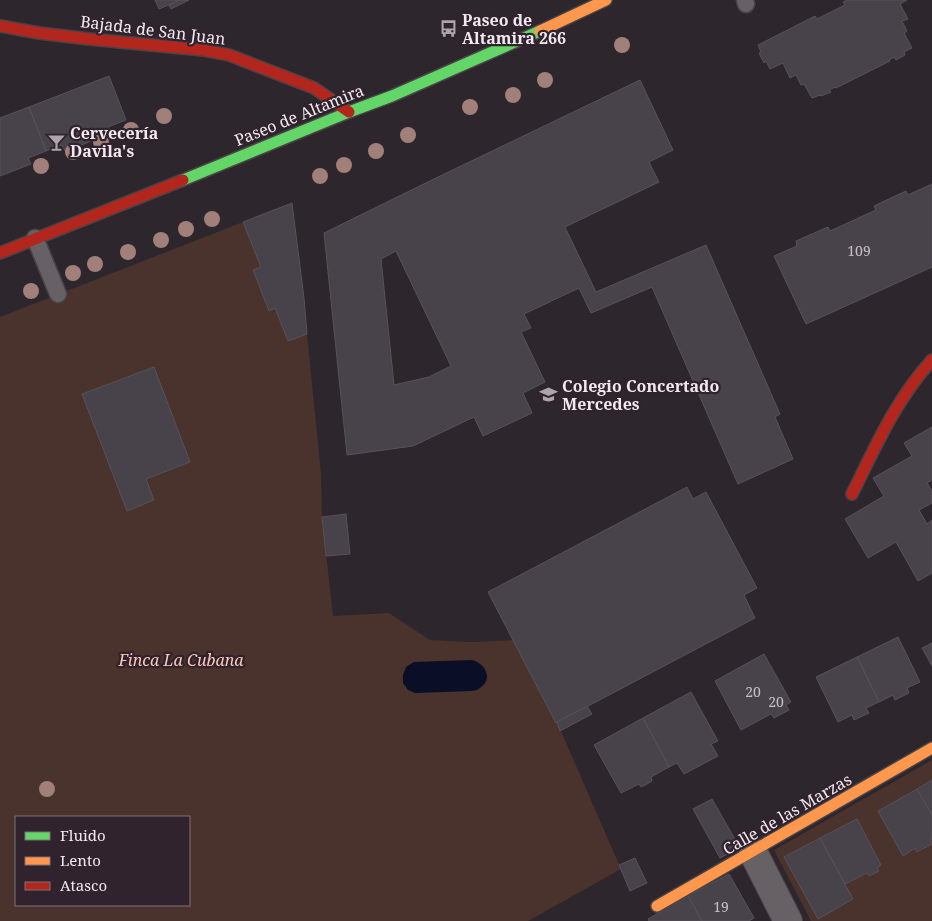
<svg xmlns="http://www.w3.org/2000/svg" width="932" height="921" font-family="'Noto Serif',serif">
  <rect width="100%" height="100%" fill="#2d262c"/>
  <g fill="#49332c" fill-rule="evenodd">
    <path d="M243 222 261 267 253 270 269 311 275 308 288 341 307 334 321 473 322 517 333 616 389 613 430 640 472 642 513 640 557 722 621 869 528 921H0V317ZM154 367 190 462 146 479 154 500 127 511 83 394ZM414 662 487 674 485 682 480 688 406 667ZM16 817H189V905H16Z"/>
    <path d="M932 760V780L878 811 903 855 915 848 918 852 932 844 930 840 932 839V921H811L774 850ZM820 838 877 868 879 871 869 876 867 873 845 884 853 899 818 919 785 857Z"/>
  </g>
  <path fill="#0a0e26" d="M472 660C485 663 494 679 480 688 478 690 475 690 472 691L415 693 408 690 403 683V675L406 667 414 662Z"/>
  <g fill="#48424a" stroke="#575359" fill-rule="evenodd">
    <path d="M155 0H180L159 9Z"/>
    <path d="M180 0H189L171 9 169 5Z"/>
    <path d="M847 0H907L900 4 908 19 902 21 907 31 904 33 912 48 904 52 905 55 896 60 894 57 889 60 890 61 836 88 835 87 829 90 831 92 821 96 820 95 812 98 804 84 801 85 796 75 790 78 783 63 770 69 766 61 764 63 759 53 761 52 758 45 815 16 817 19 845 5 843 2Z"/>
    <path d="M109 76 126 120 108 127 110 133 79 146 65 151 62 145 46 151 29 107Z"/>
    <path d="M640 80 673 150 649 162 659 182 565 227 596 292 706 245 780 414 775 417 793 459 738 484 652 287 591 313 579 288 524 314 531 328 521 332 545 382 523 393 532 413 483 436 474 417 413 446 347 455 324 233 436 178ZM396 251 451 366 429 377 394 385 381 259Z"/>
    <path d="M29 107 46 151 28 158 31 164 0 176V118Z"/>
    <path d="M932 184V267L806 324 774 256 797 246 796 241 828 227 830 231 876 210 874 206 906 191 908 195Z"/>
    <path d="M292 203 304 298 307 334 288 341 275 308 269 311 253 270 261 267 243 222Z"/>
    <path d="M154 367 190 462 146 479 154 500 127 511 82 394Z"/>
    <path d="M932 427V480L927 483 932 491V503L919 510 927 524 932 520V573L918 581 896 542 868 558 845 519 884 496 873 478 912 456 904 443Z"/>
    <path d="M687 487 693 499 706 492 757 588 744 595 755 618 556 723 488 592Z"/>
    <path d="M346 514 350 554 326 556 322 517Z"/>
    <path d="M898 637 920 682 907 688 909 693 895 700 893 695 879 702 857 657Z"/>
    <path d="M932 643V666L922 648Z"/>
    <path d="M764 654 791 702 786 705 789 710 774 718 771 714 741 730 715 681Z"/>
    <path d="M857 657 879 702 866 708 869 713 854 720 852 715 838 722 816 677Z"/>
    <path d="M691 692 718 741 711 744 718 756 684 774 677 763 669 767 643 718Z"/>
    <path d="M587 706 592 714 560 731 557 722Z"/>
    <path d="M643 718 669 767 651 777 652 781 647 784 641 787 639 784 621 793 594 745Z"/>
    <path d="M932 780V815L917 789Z"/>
    <path d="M917 789 932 815V839L930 840 932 844 917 852 915 848 903 856 878 811Z"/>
    <path d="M712 799 740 848 720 858 693 809Z"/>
    <path d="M857 819 881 865 877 868 879 871 869 876 867 873 845 884 820 838Z"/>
    <path d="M820 838 853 899 818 919 784 857Z"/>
    <path d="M635 858 647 883 630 891 619 865Z"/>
    <path d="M729 874 754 918 749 921H702L688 896Z"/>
    <path d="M688 896 702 921H649L648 919Z"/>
  </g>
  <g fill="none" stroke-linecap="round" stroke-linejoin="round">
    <defs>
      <g id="lane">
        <path d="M745 0 746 4"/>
        <path d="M35 238 58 294"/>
      </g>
      <path id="street" d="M753 852 788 921"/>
      <path id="fast" d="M183 180 349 112 392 96 540 31"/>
      <g id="slow">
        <path d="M540 31 606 0"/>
        <path d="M657 906 932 748"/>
      </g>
      <g id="jam">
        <path d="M0 26 39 33 89 39 203 50 229 55 314 88 349 112"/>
        <path d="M0 253 183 180"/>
        <path d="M852 494C876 446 895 401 932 360"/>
      </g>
    </defs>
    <use href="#lane" stroke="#494348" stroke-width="19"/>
    <use href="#street" stroke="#494348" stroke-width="30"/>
    <use href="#fast" stroke="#494348" stroke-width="14"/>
    <use href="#slow" stroke="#494348" stroke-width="14"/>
    <use href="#jam" stroke="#494348" stroke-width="14"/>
    <use href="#lane" stroke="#676165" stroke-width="16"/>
    <use href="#street" stroke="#676165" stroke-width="28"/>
    <use href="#fast" stroke="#63d668" stroke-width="11"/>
    <use href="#slow" stroke="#ff974d" stroke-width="11"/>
    <use href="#jam" stroke="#b3261e" stroke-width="11"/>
  </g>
  <g fill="#a08078">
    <circle cx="622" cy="45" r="8"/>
    <circle cx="545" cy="80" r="8"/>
    <circle cx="513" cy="95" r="8"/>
    <circle cx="470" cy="107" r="8"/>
    <circle cx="164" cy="116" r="8"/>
    <circle cx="131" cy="130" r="8"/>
    <circle cx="408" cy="135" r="8"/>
    <circle cx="101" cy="142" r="8"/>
    <circle cx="376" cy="151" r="8"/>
    <circle cx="73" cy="152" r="8"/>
    <circle cx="344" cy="165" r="8"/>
    <circle cx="41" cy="166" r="8"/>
    <circle cx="320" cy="176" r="8"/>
    <circle cx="212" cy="219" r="8"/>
    <circle cx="186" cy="229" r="8"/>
    <circle cx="161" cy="240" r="8"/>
    <circle cx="128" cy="252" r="8"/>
    <circle cx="95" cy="264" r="8"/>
    <circle cx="73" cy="273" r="8"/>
    <circle cx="31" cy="291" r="8"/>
    <circle cx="47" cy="789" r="8"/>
  </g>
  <defs>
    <symbol id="bus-bare" viewBox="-9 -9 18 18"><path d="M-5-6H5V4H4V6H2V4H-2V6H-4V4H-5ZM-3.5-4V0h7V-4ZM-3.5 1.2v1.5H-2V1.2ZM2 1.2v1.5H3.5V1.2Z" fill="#ada5ab" stroke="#30232d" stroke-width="2.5" paint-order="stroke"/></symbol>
    <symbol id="bar-bare" viewBox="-9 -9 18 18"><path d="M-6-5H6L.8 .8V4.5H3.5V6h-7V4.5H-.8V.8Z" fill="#ada5ab" stroke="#30232d" stroke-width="2.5" paint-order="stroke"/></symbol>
    <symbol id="school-bare" viewBox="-9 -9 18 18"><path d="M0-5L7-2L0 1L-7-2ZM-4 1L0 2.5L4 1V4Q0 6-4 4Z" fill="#ada5ab" stroke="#30232d" stroke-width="2.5" paint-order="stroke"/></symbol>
  </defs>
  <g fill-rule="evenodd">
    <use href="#bus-bare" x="436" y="16" width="25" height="25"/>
    <use href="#bar-bare" x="44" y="130" width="25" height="25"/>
    <use href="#school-bare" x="536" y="382" width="25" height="25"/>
  </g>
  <g text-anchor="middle" stroke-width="4.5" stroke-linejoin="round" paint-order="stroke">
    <g font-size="14" fill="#c8bfc6">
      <text x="859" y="256">109</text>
      <text x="753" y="697">20</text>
      <text x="776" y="707">20</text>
      <text x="721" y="912">19</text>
    </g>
    <g font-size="16" font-weight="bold" fill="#f2e9f0" stroke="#30232d" text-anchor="start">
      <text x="462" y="26">Paseo de<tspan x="462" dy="18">Altamira 266</tspan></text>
      <text x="70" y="139">Cervecería<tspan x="70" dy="18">Davila's</tspan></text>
      <text x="562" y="392">Colegio Concertado<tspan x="562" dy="18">Mercedes</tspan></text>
    </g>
    <g font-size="16" fill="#f2e9f0" stroke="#30232d">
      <text transform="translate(153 30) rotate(7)" y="6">Bajada de San Juan</text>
      <text transform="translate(299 115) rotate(-22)" y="6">Paseo de Altamira</text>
      <text transform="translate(787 814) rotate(-30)" y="6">Calle de las Marzas</text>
    </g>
    <g font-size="16" font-style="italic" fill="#fec9b7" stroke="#30232d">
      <text x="181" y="666">Finca La Cubana</text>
    </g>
  </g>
  <rect x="15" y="816" width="175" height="90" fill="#30232d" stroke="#7e727b"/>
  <rect x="25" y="832" width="25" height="8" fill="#63d668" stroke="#7e727b"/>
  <text x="60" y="841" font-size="15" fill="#f2e9f0">Fluido</text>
  <rect x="25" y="857" width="25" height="8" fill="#ff974d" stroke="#7e727b"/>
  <text x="60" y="866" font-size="15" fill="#f2e9f0">Lento</text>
  <rect x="25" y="882" width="25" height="8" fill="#b3261e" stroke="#7e727b"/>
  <text x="60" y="891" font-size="15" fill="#f2e9f0">Atasco</text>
</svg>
